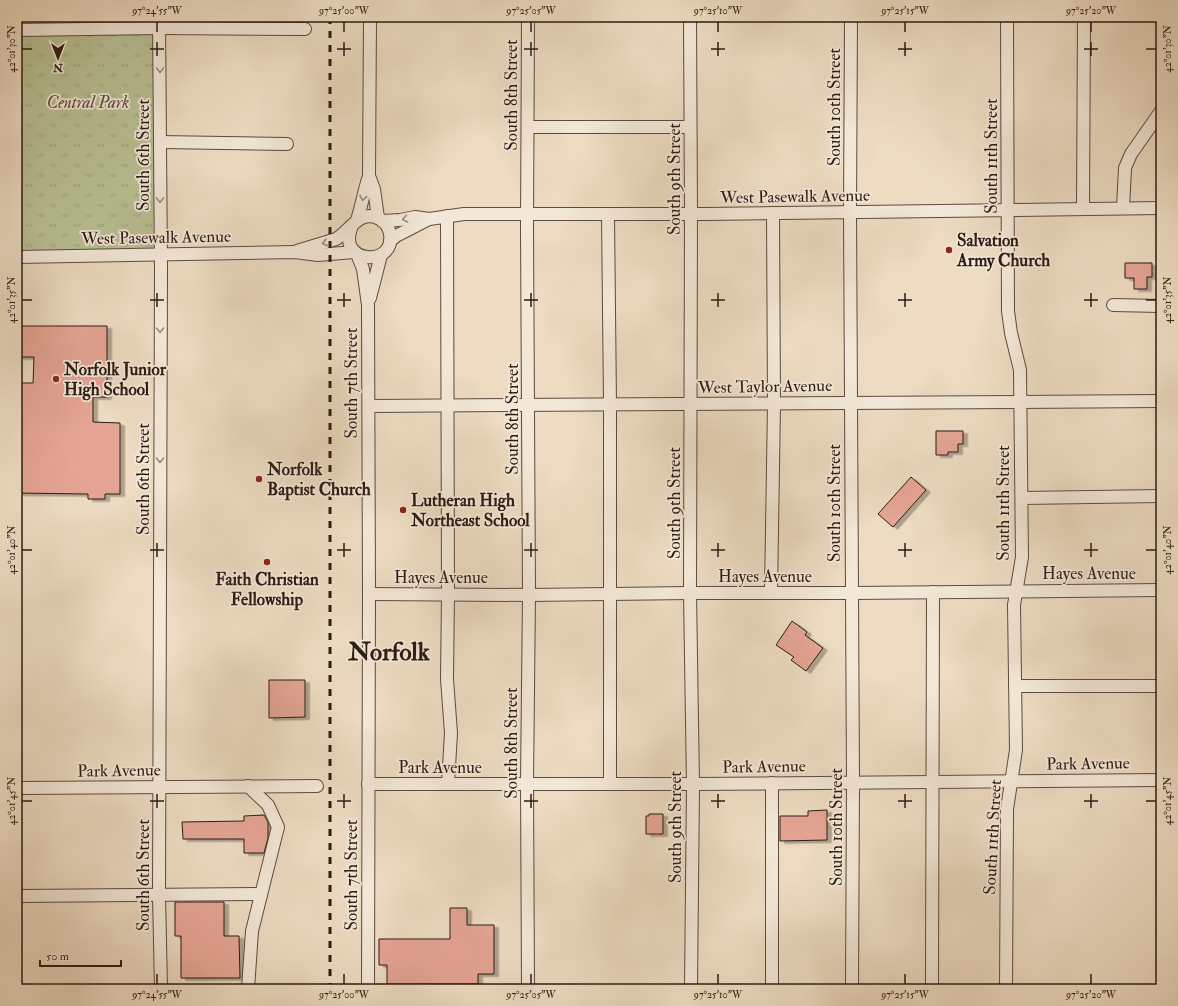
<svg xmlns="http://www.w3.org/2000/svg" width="1178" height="1006" font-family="'IM FELL Double Pica',serif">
  <defs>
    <pattern id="park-tufts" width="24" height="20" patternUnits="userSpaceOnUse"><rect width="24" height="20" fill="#b8c094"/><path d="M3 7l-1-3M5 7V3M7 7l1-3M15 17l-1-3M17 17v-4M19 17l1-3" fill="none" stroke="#9ea47f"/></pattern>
    <filter id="shadow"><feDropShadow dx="4.5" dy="2.5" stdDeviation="0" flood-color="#0004"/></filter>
  </defs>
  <rect width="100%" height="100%" fill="#eddcc2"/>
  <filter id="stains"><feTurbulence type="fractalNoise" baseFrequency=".005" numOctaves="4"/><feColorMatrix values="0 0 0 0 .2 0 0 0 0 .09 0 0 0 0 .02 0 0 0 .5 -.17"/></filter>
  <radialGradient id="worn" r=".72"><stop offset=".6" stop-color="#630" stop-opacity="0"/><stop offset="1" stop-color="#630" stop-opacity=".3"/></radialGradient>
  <path fill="url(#park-tufts)" stroke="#726e54" d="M159 28 161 254 17 257V30Z"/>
  <g fill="#e5a594" stroke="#2c1b15" filter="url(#shadow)">
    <path d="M1125 263H1152V277H1147V289H1134V278H1125Z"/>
    <path d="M17 326H107V397H93V422L120 423V494H105V499H88V494L17 493V383H33L34 357H17Z"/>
    <path d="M936 431H963V444H958V452H948V455H936Z"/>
    <path d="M911 477 926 490 893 527 878 514Z"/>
    <path d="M792 621 807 632 805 635 823 648 806 671 791 660 794 657 776 645Z"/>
    <path d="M269 680H305V717L269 718Z"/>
    <path d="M827 810V840L780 841V816H808V811Z"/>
    <path d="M649 814H663V834H646V816H649Z"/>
    <path d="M264 815 268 822V838L264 853H244V839H183L182 822 244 821V816Z"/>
    <path d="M175 902H224V936H239L240 978H181V936H175Z"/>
    <path d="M450 908H467V925H494V974H478V984H387V965H379V939H450Z"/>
  </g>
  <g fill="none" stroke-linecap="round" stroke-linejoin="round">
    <defs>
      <g id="minor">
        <path d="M159 17 161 268 159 895 161 989"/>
        <path d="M370 17 369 176 374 189 378 218"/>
        <path d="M690 17 691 214 690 593 693 784 691 989"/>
        <path d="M851 17 850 212 853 782 852 989"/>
        <path d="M17 30 159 28 305 29"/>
        <path d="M528 127H690"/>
        <path d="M160 142 287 144"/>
        <path d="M1123 208 1125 168 1131 154 1161 111"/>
        <path d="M1083 209 1084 17"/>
        <path d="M608 214 610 404V784"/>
        <path d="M447 216 448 593 447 679 451 733 448 784"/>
        <path d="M357 220C362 205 364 190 369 176"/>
        <path d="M382 221 400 220 415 217 429 219 464 214H705L1161 208"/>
        <path d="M390 241 396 236 429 219"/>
        <path d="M297 251 336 239C350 231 360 208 380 219 385 222 389 228 390 234 396 268 335 264 352 226"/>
        <path d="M357 254 363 269 368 305 369 594 368 989"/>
        <path d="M17 257 295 252 318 255 354 252"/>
        <path d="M370 298 381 255"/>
        <path d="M1113 305 1161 306"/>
        <path d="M369 406 1161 401"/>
        <path d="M1022 498 1161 496"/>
        <path d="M771 592 774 404 773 213"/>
        <path d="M369 594 529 595 690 593H852L1161 590"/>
        <path d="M1015 686H1161"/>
        <path d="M368 784H693L1161 780"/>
        <path d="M17 788 317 786"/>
        <path d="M17 896 261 894"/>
        <path d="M248 989 252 931 278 827 268 805 248 786"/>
        <path d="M528 989 527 783 529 595 527 228 528 17"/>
        <path d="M772 989V783"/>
        <path d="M932 989 933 592"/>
        <path d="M1006 989 1007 809 1016 750 1014 605 1022 557 1020 370 1011 333 1008 311 1007 17"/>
      </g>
    </defs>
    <use href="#minor" stroke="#5c4b40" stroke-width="14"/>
    <use href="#minor" stroke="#f3e8d7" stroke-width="12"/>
    <path stroke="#2c1b15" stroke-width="3" stroke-dasharray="7 7" stroke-linecap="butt" d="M330 17V989"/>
  </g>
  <defs><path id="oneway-chevron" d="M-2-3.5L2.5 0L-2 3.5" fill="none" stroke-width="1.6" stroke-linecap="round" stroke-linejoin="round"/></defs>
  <g stroke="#998c80">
    <use href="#oneway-chevron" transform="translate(160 70) rotate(90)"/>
    <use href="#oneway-chevron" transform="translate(363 198) rotate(100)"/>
    <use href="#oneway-chevron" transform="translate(160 200) rotate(90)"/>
    <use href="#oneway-chevron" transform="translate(405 219) rotate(169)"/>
    <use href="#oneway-chevron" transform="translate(325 243) rotate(163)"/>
    <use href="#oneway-chevron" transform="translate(160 330) rotate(90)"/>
    <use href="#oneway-chevron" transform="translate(160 460) rotate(90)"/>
  </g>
  <path fill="none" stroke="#2c1b15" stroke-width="1.5" d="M157 22V32M344 22V32M531 22V32M718 22V32M905 22V32M1091 22V32M157 42V56M344 42V56M531 42V56M718 42V56M905 42V56M1091 42V56M22 49H32M150 49H164M337 49H351M524 49H538M711 49H725M898 49H912M1084 49H1098M1146 49H1156M157 293V307M344 293V307M531 293V307M718 293V307M905 293V307M1091 293V307M22 300H32M150 300H164M337 300H351M524 300H538M711 300H725M898 300H912M1084 300H1098M1146 300H1156M157 543V557M344 543V557M531 543V557M718 543V557M905 543V557M1091 543V557M22 550H32M150 550H164M337 550H351M524 550H538M711 550H725M898 550H912M1084 550H1098M1146 550H1156M157 794V808M344 794V808M531 794V808M718 794V808M905 794V808M1091 794V808M22 801H32M150 801H164M337 801H351M524 801H538M711 801H725M898 801H912M1084 801H1098M1146 801H1156M157 974V984M344 974V984M531 974V984M718 974V984M905 974V984M1091 974V984"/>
  <g fill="#8f2418" stroke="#f3e8d7" stroke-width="1.5">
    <circle cx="949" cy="250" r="4"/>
    <circle cx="56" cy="379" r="4"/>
    <circle cx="259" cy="479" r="4"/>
    <circle cx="403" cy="510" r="4"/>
    <circle cx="267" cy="562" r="4"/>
  </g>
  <g text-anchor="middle" stroke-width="3.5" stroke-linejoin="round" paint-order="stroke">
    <g font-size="17" fill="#2c1b15" stroke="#f3e8d7">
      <text transform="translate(511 95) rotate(-90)" y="6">South 8th Street</text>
      <text transform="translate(834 107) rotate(-90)" y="6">South 10th Street</text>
      <text transform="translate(143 155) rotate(-90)" y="6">South 6th Street</text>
      <text transform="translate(991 156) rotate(-90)" y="6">South 11th Street</text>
      <text transform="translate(674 179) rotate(-90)" y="6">South 9th Street</text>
      <text transform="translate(795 196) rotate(-1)" y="6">West Pasewalk Avenue</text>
      <text transform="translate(156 237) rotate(-1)" y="6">West Pasewalk Avenue</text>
      <text transform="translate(351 383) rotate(-90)" y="6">South 7th Street</text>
      <text transform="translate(765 386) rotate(-1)" y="6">West Taylor Avenue</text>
      <text transform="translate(512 419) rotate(-90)" y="6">South 8th Street</text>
      <text transform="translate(143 479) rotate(-90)" y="6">South 6th Street</text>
      <text transform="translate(674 503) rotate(-90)" y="6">South 9th Street</text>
      <text transform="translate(834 503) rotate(-90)" y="6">South 10th Street</text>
      <text transform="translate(1003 503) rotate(-90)" y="6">South 11th Street</text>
      <text x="1089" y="579">Hayes Avenue</text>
      <text x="765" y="582">Hayes Avenue</text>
      <text x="441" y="583">Hayes Avenue</text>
      <text transform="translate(511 743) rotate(-90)" y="6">South 8th Street</text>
      <text transform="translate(1088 763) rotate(-1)" y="6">Park Avenue</text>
      <text transform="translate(764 766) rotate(-1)" y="6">Park Avenue</text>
      <text x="440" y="773">Park Avenue</text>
      <text transform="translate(119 770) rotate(-1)" y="6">Park Avenue</text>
      <text transform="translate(675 827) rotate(-90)" y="6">South 9th Street</text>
      <text transform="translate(836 827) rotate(-90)" y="6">South 10th Street</text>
      <text transform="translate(992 837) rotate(-87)" y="6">South 11th Street</text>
      <text transform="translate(143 875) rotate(-90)" y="6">South 6th Street</text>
      <text transform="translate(351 875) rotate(-90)" y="6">South 7th Street</text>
    </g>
    <g font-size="17" font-style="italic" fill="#564d3b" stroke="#f3e8d7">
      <text x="88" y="108">Central Park</text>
    </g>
    <g font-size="17" font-weight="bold" fill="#2c1b15" stroke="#f3e8d7" text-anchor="start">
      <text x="957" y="246">Salvation<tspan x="957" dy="20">Army Church</tspan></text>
      <text x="64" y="375">Norfolk Junior<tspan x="64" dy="20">High School</tspan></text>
      <text x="267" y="475">Norfolk<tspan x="267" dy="20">Baptist Church</tspan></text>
      <text x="411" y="506">Lutheran High<tspan x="411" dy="20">Northeast School</tspan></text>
      <text x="267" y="585" text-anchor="middle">Faith Christian<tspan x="267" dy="20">Fellowship</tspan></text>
    </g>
    <g font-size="25" font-weight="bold" fill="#2c1b15" stroke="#f3e8d7">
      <text x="389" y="660">Norfolk</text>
    </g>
  </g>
  <rect width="1178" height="1006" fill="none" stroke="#eddcc2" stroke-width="44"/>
  <g transform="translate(58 58) rotate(180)" stroke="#f3e8d7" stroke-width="3" paint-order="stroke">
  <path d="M0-3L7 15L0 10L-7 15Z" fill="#2c1b15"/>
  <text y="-6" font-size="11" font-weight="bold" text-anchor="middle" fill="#2c1b15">N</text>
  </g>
  <path d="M40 960v6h81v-6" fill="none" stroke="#2c1b15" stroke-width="2"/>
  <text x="46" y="960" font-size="12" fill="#2c1b15" stroke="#f3e8d7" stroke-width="3" paint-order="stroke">50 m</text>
  <rect x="22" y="22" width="1134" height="962" fill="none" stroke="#2c1b15" stroke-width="1.5"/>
  <g font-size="10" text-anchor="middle" fill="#2c1b15">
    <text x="157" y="14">97°24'55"W</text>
    <text x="344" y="14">97°25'00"W</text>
    <text x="531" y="14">97°25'05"W</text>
    <text x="718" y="14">97°25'10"W</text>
    <text x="905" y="14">97°25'15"W</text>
    <text x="1091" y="14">97°25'20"W</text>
    <text transform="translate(1167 49) rotate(-90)" y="4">42°01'30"N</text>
    <text transform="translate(11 49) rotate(-90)" y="4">42°01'30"N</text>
    <text transform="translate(1167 300) rotate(-90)" y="4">42°01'35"N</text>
    <text transform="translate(11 300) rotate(-90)" y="4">42°01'35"N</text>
    <text transform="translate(1167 550) rotate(-90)" y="4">42°01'40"N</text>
    <text transform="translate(11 550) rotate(-90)" y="4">42°01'40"N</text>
    <text transform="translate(1167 801) rotate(-90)" y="4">42°01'45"N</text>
    <text transform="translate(11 801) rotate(-90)" y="4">42°01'45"N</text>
    <text x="157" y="998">97°24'55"W</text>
    <text x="344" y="998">97°25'00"W</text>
    <text x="531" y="998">97°25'05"W</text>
    <text x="718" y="998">97°25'10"W</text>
    <text x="905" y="998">97°25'15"W</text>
    <text x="1091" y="998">97°25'20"W</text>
  </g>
  <rect width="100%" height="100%" filter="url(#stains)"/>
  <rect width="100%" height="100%" fill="url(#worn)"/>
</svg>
